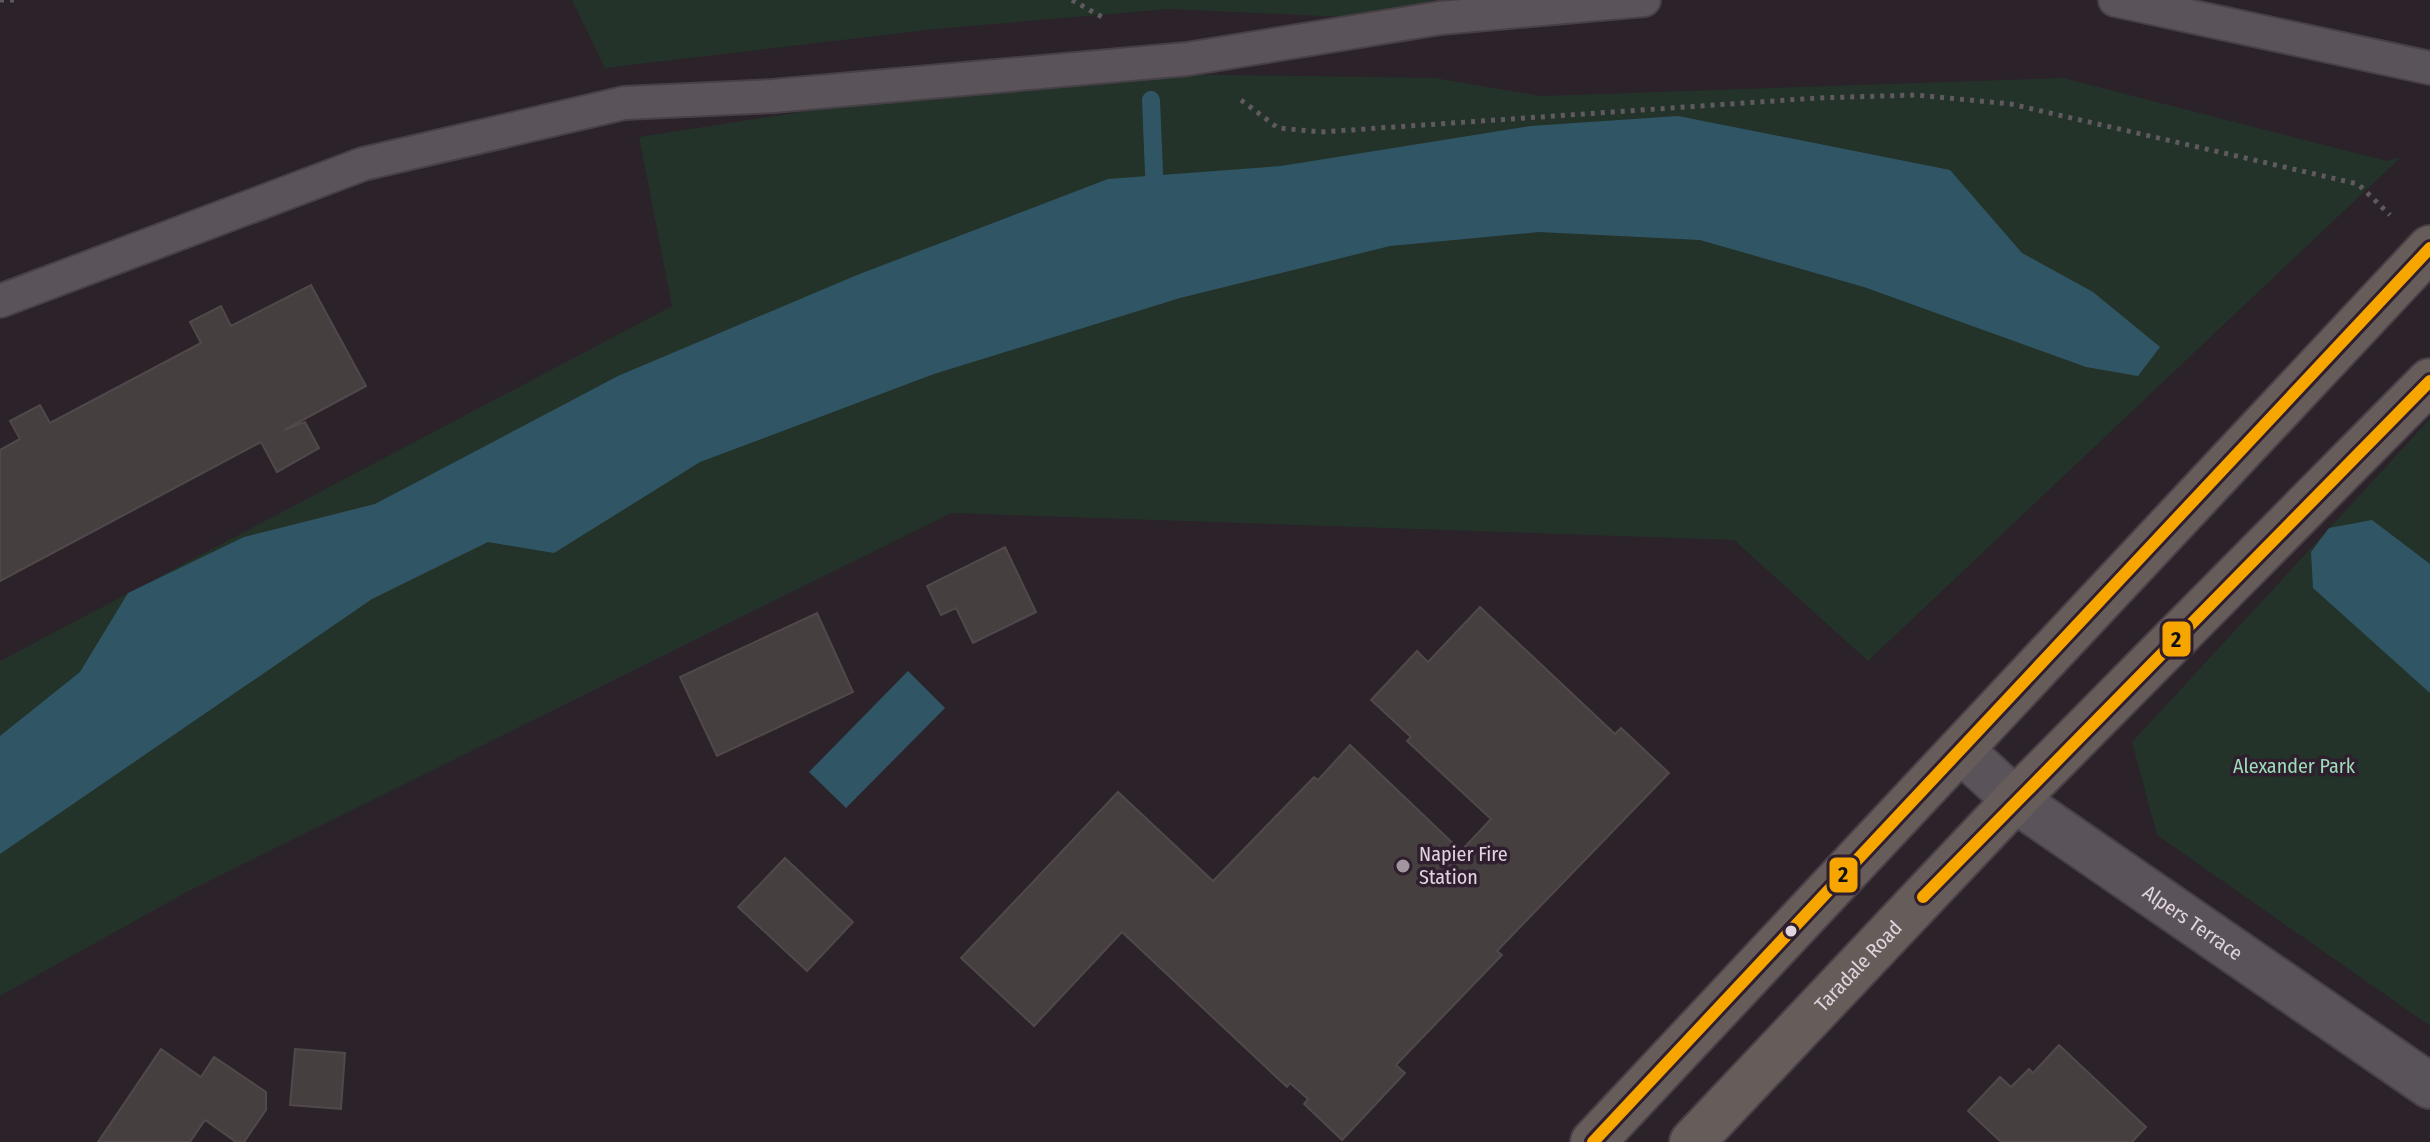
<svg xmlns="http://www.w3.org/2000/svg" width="2430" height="1142" font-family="'Fira Sans Condensed',sans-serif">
  <rect width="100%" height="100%" fill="#2b222a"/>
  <g fill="#23332a">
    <path d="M572 0H1431L1432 21 1169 9 935 29 605 68Z"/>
    <path d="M1160 74 1435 78 1541 96 2063 78 2387 161 2401 157 1868 661 1734 540 951 513 185 893 0 996V661L672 306 639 137 871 101Z"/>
    <path d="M2430 419V1026L2157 835 2132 742Z"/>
  </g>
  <g fill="#305666">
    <path d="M1678 116 1950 170 2022 253 2093 292 2160 347 2138 376 2086 367 1864 287 1700 240 1539 232 1390 246 1180 298 934 374 700 462 554 553 488 542 372 599 0 854V736L80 672 128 593 244 537 375 504 618 376 857 275 1108 179 1281 166 1531 126Z"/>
    <path d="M2372 520 2430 564V693L2313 588 2311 552 2329 528Z"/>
    <path d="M908 671 945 708 846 808 809 772Z"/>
  </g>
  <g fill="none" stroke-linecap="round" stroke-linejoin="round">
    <path stroke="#305666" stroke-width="18" d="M1151 100 1155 197"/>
  </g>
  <g fill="#463f40" stroke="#514849" stroke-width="2">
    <path d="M311 285 366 386 284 430 305 422 319 448 277 472 261 442 0 581V450L20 439 10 421 40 405 50 423 201 343 190 322 221 306 231 326Z"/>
    <path d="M1005 547 1036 612 973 643 956 608 941 615 927 586Z"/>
    <path d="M1480 607 1615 734 1621 728 1669 773 1497 951 1502 955 1396 1065 1405 1073 1342 1140 1304 1104 1308 1099 1290 1083 1287 1087 1122 932 1034 1026 961 958 1118 792 1213 881 1314 777 1318 780 1350 745 1461 851 1491 819 1407 741 1411 737 1371 700 1417 651 1428 662Z"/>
    <path d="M817 613 853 692 717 756 680 677Z"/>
    <path d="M785 858 853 922 807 971 738 907Z"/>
    <path d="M2059 1045 2146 1127 2132 1142H2001L1968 1111 2000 1077 2011 1087 2029 1069 2033 1073Z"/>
    <path d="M161 1049 201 1077 214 1057 266 1092V1110L244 1142H236L205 1120 190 1142H98Z"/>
    <path d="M295 1049 345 1053 341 1109 290 1105Z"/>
  </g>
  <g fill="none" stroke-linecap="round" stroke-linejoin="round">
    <defs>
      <g id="lane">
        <path d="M2115 0 2430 68"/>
        <path d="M0 301 363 164 624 103 773 96 1187 59 1440 18 1644 0"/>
      </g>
      <g id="street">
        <path id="s1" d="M1962 751 2015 800 2430 1086"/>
      </g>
      <g id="highway">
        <path d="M1593 1142 2430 248"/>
        <path id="s2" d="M1692 1142 2015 800 2430 381"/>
      </g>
    </defs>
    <use href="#lane" stroke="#484047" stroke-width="36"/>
    <use href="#street" stroke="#484047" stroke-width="48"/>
    <use href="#highway" stroke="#484047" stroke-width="48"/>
    <g stroke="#605a60" stroke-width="5" stroke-dasharray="4 6" stroke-linecap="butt">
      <path d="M0 0H16"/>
      <path d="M1072 0 1102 17"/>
      <path d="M1241 100 1278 128 1321 132 1817 98 1916 95 2011 104 2358 184 2390 215"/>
    </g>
    <use href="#lane" stroke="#5b535a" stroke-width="32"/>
    <use href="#street" stroke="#5b535a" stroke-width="44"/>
    <use href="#highway" stroke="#665d5b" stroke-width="44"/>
    <defs>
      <g id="bus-1">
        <path d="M1923 897 2430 381"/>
        <path d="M1593 1142 2430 248"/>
      </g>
    </defs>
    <use href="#bus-1" stroke="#2f1e2e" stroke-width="18"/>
    <use href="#bus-1" stroke="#f7a600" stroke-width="12"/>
  </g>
  <circle fill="#a196a0" stroke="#2f1e2e" stroke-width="3" cx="1403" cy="866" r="8"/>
  <circle fill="#e0d4df" stroke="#2f1e2e" stroke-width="3" cx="1791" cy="931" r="7"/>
  <g text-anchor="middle" stroke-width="7" stroke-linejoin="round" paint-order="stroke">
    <g font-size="20" fill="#9cddb8" stroke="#2f1e2e">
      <text x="2294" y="773">Alexander Park</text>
    </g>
    <g font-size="20" fill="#e0d4df" stroke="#2f1e2e" text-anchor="start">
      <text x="1419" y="861">Napier Fire<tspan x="1419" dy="23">Station</tspan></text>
    </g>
    <g font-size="20" fill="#e0d4df" stroke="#2f1e2e">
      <text dy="7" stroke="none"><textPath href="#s1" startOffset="288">Alpers Terrace</textPath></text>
      <text dy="7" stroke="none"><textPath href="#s2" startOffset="242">Taradale Road</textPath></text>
    </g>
  </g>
  <g stroke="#2f1e2e" stroke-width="3">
    <rect x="2161" y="620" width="31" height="38" rx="8" fill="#f7a600"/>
    <rect x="1828" y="856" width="31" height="38" rx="8" fill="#f7a600"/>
  </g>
  <g font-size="22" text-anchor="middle" font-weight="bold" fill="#111">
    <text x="2176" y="647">2</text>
    <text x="1843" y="882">2</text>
  </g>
</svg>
